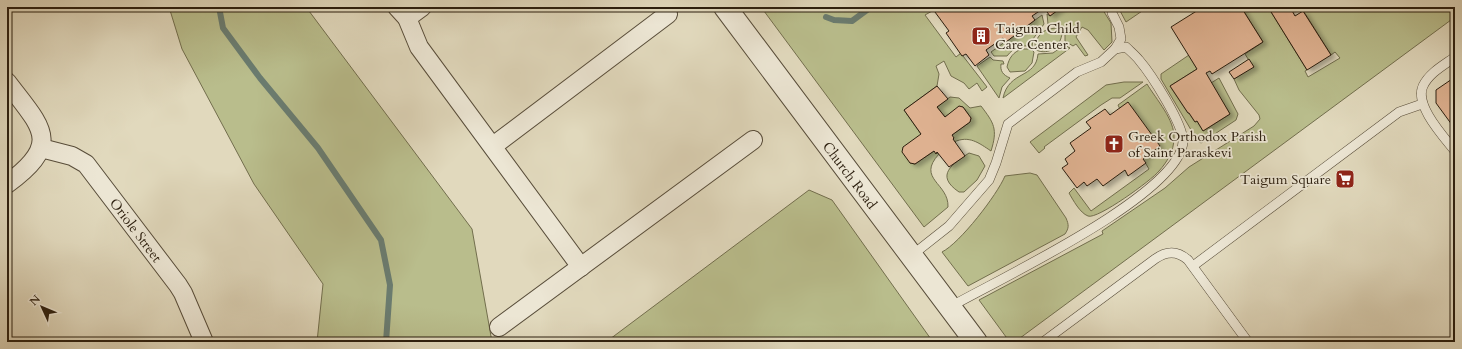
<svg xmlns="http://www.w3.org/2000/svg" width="1462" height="349" font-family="Cardo,serif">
  <defs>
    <filter id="shadow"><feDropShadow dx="4.5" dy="2.5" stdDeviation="2" flood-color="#0004"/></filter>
  </defs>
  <rect width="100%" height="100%" fill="#e1d9bd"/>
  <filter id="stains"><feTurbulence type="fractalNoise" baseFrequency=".005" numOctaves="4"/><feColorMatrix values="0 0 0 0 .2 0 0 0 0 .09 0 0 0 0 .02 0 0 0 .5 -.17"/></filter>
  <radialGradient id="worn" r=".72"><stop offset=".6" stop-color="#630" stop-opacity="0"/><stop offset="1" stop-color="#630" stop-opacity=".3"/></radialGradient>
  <g fill="#b9bd8c" stroke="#726e4d">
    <path d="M169 7H306L472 229 492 342H317L323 284 254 184 182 49Z"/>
    <path d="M761 7H933L934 10 925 15 956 57 961 53 963 56 987 87 982 91 977 83 969 89 964 83 951 76 944 61 936 66 939 74 937 86 904 110 921 134 910 163 915 164 934 151 939 154C916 179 949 183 948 207L924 227Z"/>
    <path d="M1062 7H1101L1111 23 1112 42 1104 50 1088 30 1082 27 1076 37 1088 55 1085 56 1076 44 1073 46 1065 41V33L1062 28 1048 24 1047 14 1050 16Z"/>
    <path d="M1118 7H1148L1126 22Z"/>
    <path d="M1268 7 1307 70 1305 71 1308 77 1340 58 1335 52 1331 55 1301 7H1455V17L1016 341H1009L979 300 1103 234 1102 231 1165 188 1189 167 1254 126 1260 119 1259 115 1239 90 1234 79 1253 67 1245 54 1263 42 1243 10Z"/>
    <path d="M1042 15 1044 24 1033 39 1032 47C1022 44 1014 47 1007 56H994L991 52Z"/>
    <path d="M1056 28 1062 33C1061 46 1049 56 1036 50L1035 44C1039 33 1044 29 1056 28Z"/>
    <path d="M1064 45 1070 48 1003 98C1009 70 1036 79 1038 54L1053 53Z"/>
    <path d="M1022 49H1031L1034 52 1032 63 1025 71 1010 72 1007 67C1009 58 1013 52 1022 49Z"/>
    <path d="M1189 55 1197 69 1170 86 1188 113H1189L1195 122 1197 121 1203 131 1230 114 1211 83 1219 78 1238 114 1236 120 1201 143 1197 140 1161 79V74Z"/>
    <path d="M990 57 993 60 1003 61 1004 64H1001C1000 71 1003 75 1010 78L1002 87 999 98 977 66Z"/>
    <path d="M1124 82H1143L1120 98H1112L1101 105 1044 147 1045 148 1039 153 1030 142 1106 85Z"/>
    <path d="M1147 84C1156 99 1175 120 1174 138 1174 151 1167 162 1159 171 1152 180 1097 220 1088 216 1080 213 1073 200 1069 193L1074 188 1091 211 1149 169 1143 159 1118 105Z"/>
    <path d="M950 97 959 98 970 108 981 106C994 123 998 129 991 151 979 143 969 135 954 142L952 135 970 122 971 118 963 107H959L945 117 937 107Z"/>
    <path d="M969 153 979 156 985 166 977 180 964 192H959C934 175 953 164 969 153Z"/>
    <path d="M1030 173 1037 175 1066 218C1069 225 1069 228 1065 234L968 286 942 252C960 243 997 195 1005 176Z"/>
    <path d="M809 190 832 200 933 342H606Z"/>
  </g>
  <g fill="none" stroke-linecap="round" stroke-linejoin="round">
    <g stroke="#6a7c70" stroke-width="6">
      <path d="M219 7 223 28 260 78 318 148 381 240 390 285 386 342"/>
      <path d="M826 17 834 20 852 21 871 7"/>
    </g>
  </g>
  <g fill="#deb190" stroke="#2b1e0e" filter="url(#shadow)">
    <path d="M933 7H1062L1050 16 1044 8 1032 16 1035 20 1006 42 1003 38 986 50 989 55 975 66 966 54 962 56 946 33 949 31 932 8Z"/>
    <path d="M1203 7H1241L1263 42 1212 74 1210 71 1206 73 1230 114 1203 131 1197 121 1195 122 1189 113H1188L1170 86 1197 69 1171 27Z"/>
    <path d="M1268 7H1290L1295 16 1303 11 1331 55 1307 70Z"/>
    <path d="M1249 59 1254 67 1234 79 1229 72Z"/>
    <path d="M1455 77V129L1436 103V90Z"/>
    <path d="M937 86 948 99 937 107 945 117 959 106 963 107 971 118 970 122 952 135 954 138 953 139 965 156 949 167 937 152 936 154 934 151 915 164 910 163 902 152 903 147 921 134 904 110Z"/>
    <path d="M1128 102 1160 146 1143 159 1146 163 1128 176 1125 170 1103 186 1097 179 1087 186 1084 182 1077 188 1062 168 1068 164 1065 159 1075 151 1070 143 1091 128 1086 122 1105 109 1110 115Z"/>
  </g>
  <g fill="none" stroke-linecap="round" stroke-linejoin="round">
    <defs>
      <g id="service">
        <path d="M1455 57C1444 65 1429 73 1423 86 1414 105 1444 137 1455 151"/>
        <path d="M911 256 949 226 989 180 996 163 1008 124 1077 72 1101 62 1115 49 1121 39 1119 27 1112 13"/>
        <path d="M1193 266 1399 112 1422 104"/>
        <path d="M950 307C997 280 1179 195 1183 142 1184 125 1151 74 1139 60 1135 55 1130 51 1126 47L1115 49"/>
        <path d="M1043 342 1155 259C1166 251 1177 250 1188 260L1248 342"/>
      </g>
      <g id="minor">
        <path d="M397 7 407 18 419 47 581 267"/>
        <path d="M407 18 422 7"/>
        <path d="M7 82C42 128 63 143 7 184"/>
        <path d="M493 146 668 14"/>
        <path d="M41 148 72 156 86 164 178 285 183 293 204 342"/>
        <path d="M499 327 753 140"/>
      </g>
      <path id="tertiary" d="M725 7 976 342"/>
    </defs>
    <use href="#service" stroke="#584d3a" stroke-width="10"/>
    <use href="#minor" stroke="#584d3a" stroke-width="20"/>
    <use href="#tertiary" stroke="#584d3a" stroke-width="24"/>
    <use href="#service" stroke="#ece6d4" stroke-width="9"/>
    <use href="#minor" stroke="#ece6d4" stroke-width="18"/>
    <use href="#tertiary" stroke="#ece6d4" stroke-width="22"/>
  </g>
  <defs>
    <symbol id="building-square" viewBox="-11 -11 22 22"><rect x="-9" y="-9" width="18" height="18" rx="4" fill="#8f2418" stroke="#ece6d4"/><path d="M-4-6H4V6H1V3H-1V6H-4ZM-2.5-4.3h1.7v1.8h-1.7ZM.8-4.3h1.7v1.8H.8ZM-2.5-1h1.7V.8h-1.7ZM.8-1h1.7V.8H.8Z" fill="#fff"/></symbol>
    <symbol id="church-square" viewBox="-11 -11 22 22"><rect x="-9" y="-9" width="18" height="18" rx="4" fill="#8f2418" stroke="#ece6d4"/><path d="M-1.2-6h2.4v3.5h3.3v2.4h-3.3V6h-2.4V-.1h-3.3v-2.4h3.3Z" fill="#fff"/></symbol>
    <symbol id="supermarket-square" viewBox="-11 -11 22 22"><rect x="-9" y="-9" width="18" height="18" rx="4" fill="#8f2418" stroke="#ece6d4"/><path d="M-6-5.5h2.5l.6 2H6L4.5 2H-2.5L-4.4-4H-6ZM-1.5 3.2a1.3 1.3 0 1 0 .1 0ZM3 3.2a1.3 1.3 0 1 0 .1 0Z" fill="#fff"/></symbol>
  </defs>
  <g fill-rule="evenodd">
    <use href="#building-square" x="970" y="25" width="22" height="22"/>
    <use href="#church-square" x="1103" y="133" width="22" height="22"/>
    <use href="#supermarket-square" x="1334" y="168" width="22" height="22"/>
  </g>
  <g text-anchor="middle" stroke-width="3.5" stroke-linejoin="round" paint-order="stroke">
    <g font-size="14" fill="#2b1e0e" stroke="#ece6d4" text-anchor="start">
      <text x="995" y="33">Taigum Child<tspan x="995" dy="16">Care Center</tspan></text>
      <text x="1128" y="141">Greek Orthodox Parish<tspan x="1128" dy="16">of Saint Paraskevi</tspan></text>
      <text x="1331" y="184" text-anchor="end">Taigum Square</text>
    </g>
    <g font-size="14" fill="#2b1e0e" stroke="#ece6d4">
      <text transform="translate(850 175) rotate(53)" y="5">Church Road</text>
      <text transform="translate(136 230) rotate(53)" y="5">Oriole Street</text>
    </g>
  </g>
  <rect width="1462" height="349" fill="none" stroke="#e1d9bd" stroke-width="24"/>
  <rect x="8" y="8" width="1446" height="333" fill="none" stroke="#2b1e0e" stroke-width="2"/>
  <rect x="12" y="12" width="1438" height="325" fill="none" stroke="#2b1e0e"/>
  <g transform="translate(42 307) rotate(314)" stroke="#ece6d4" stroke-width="3" paint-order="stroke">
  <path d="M0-3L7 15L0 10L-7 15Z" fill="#2b1e0e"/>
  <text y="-6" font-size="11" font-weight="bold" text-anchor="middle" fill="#2b1e0e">N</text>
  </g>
  <rect width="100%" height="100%" filter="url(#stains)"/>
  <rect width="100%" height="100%" fill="url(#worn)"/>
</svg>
